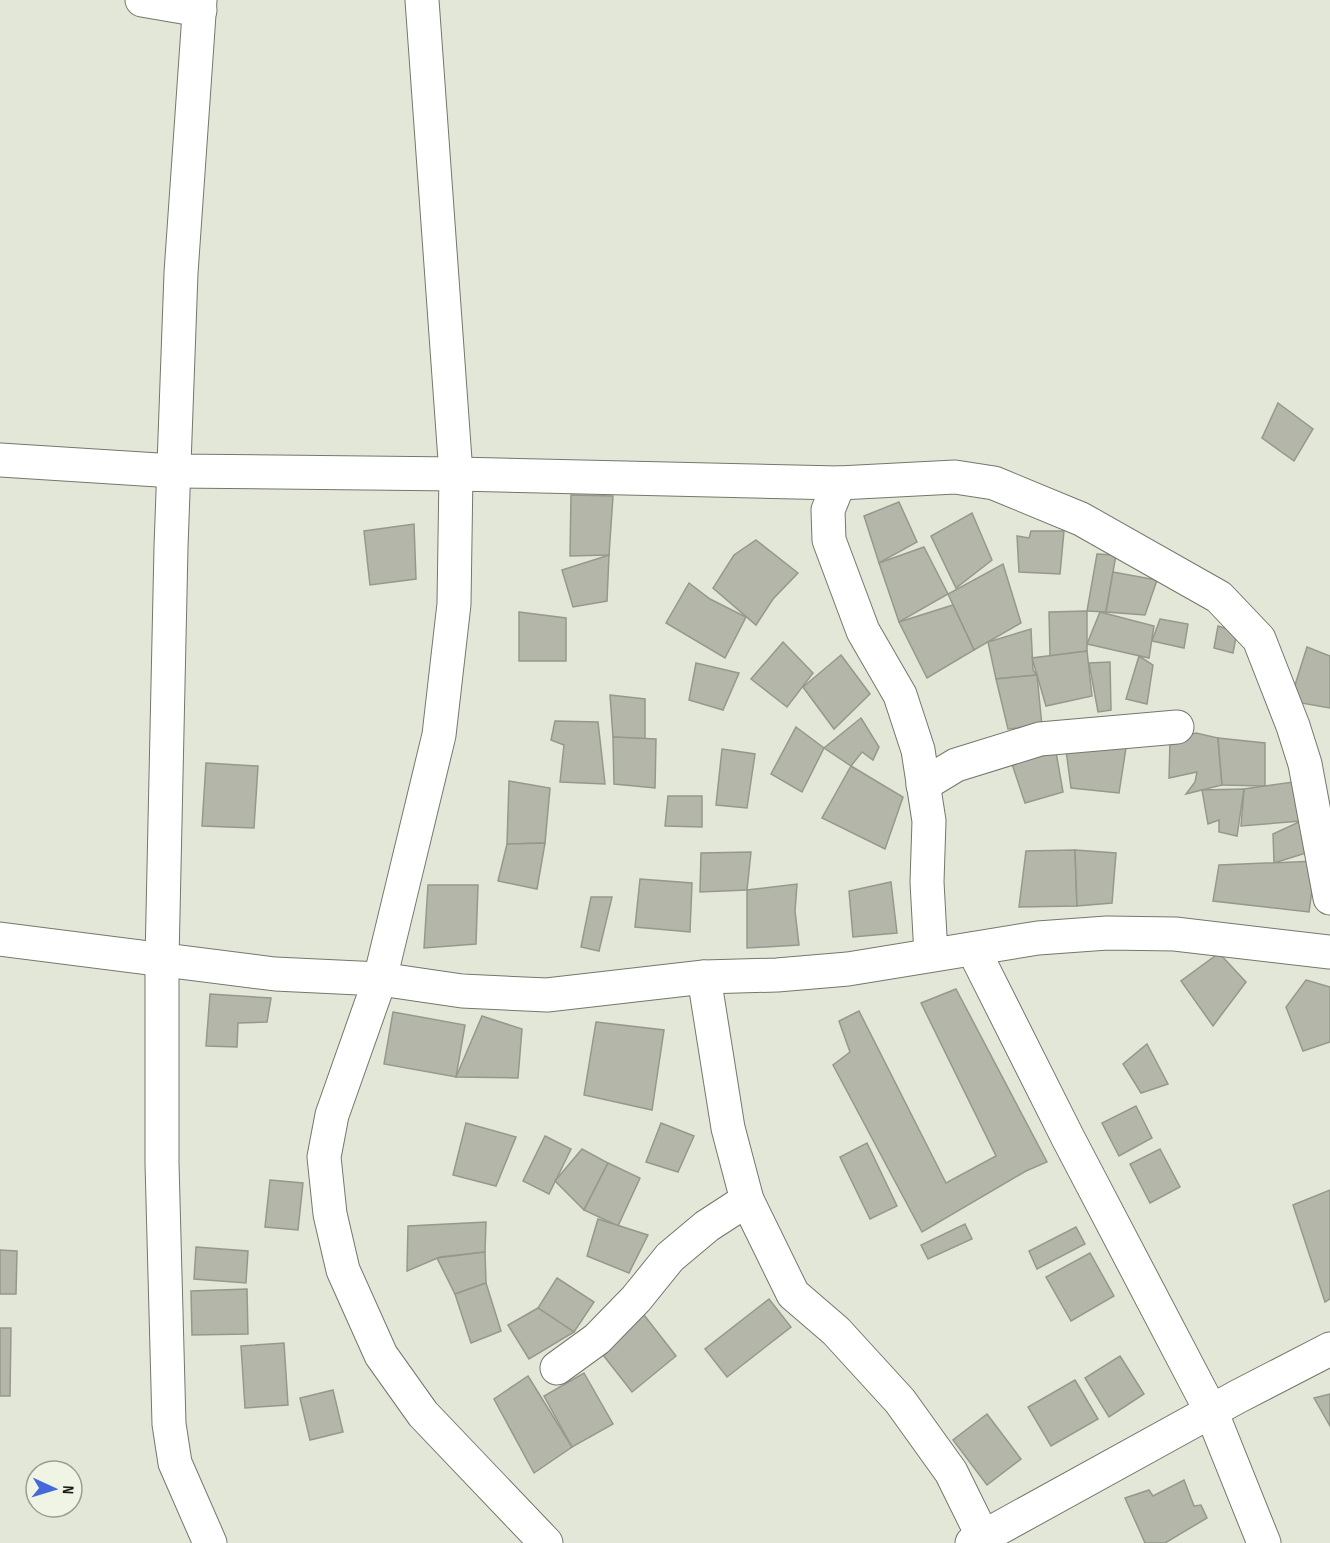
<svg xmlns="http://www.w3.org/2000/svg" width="1330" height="1543" font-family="'Sofia Sans Condensed',sans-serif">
  <rect width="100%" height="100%" fill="#e3e7d8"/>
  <g fill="#b3b6a8" stroke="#95998b" stroke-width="1.5">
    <path d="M1278 403 1313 429 1294 461 1262 438Z"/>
    <path d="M571 495 613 496 609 555 570 556Z"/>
    <path d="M899 502 917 542 879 563 864 516Z"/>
    <path d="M972 513 992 560 956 588 931 536Z"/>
    <path d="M414 524 416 579 370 585 364 531Z"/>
    <path d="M1031 531H1064L1060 574 1019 572 1017 536 1029 538Z"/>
    <path d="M756 540 798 573 773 599 756 625 713 588 734 555Z"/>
    <path d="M924 547 948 594 899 622 879 563Z"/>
    <path d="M1097 554 1116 555 1106 612 1087 611Z"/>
    <path d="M609 555 607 601 573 607 562 570Z"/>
    <path d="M1003 564 1021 623 974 650 948 594Z"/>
    <path d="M1113 572 1157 580 1145 615 1106 612Z"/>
    <path d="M689 583 710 599 746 617 725 658 666 623Z"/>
    <path d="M953 605 974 650 927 678 899 622Z"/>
    <path d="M1087 611V651L1050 656 1049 612Z"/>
    <path d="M519 612 566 618V661H519Z"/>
    <path d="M1100 612 1154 626 1149 658 1087 644Z"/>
    <path d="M1160 619 1188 624 1184 648 1152 641Z"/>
    <path d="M1218 626 1237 632 1233 653 1214 648Z"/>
    <path d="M1031 629 1033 670 1037 675 996 679 988 642Z"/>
    <path d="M783 642 813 673 787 707 751 679Z"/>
    <path d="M1307 647 1330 656V708L1290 701Z"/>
    <path d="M1087 651 1092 696 1046 706 1032 658Z"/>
    <path d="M841 655 870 694 834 729 803 687Z"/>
    <path d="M1139 656 1153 665 1147 704 1126 699Z"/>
    <path d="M1110 662 1111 710 1098 712 1089 663Z"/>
    <path d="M696 663 739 673 723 710 689 700Z"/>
    <path d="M1037 675 1042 726 1008 729 996 679Z"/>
    <path d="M610 695 645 699V739L613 737Z"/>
    <path d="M861 718 879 747 873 760 862 752 851 766 824 748Z"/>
    <path d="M555 721 598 722 605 784 560 782 564 745 551 740Z"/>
    <path d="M796 727 824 748 802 792 771 774Z"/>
    <path d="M1196 733 1218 738 1222 785 1186 794 1195 782 1197 772 1169 778 1170 740Z"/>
    <path d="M613 737 656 739 655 788 614 784Z"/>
    <path d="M1218 738 1265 743V786L1222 785Z"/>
    <path d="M1126 748 1119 793 1071 788 1066 750Z"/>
    <path d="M722 749 755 754 747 808 716 805Z"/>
    <path d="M1056 752 1063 792 1025 803 1012 764Z"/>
    <path d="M206 763 258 766 254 828 202 826Z"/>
    <path d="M851 766 903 797 885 849 822 818Z"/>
    <path d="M509 781 550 788 545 843 507 844Z"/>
    <path d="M1293 782 1301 821 1241 826 1244 789Z"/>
    <path d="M1244 789 1237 836 1219 832V820L1208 824 1202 790Z"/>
    <path d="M668 796H702V827L665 826Z"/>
    <path d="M1301 821 1306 853 1274 863 1273 834Z"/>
    <path d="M545 843 537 889 498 881 507 844Z"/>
    <path d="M1075 850 1077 906 1019 907 1026 851Z"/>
    <path d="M1075 850 1116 853 1112 903 1077 906Z"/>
    <path d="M751 852 747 890 700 892 701 853Z"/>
    <path d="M1316 861 1309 912 1213 901 1219 865Z"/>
    <path d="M640 879 692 883 690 932 635 927Z"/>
    <path d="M891 882 897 933 853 937 849 891Z"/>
    <path d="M797 884 795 911 799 945 747 948V890Z"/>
    <path d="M428 885H478L476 944 424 948Z"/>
    <path d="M591 897H612L599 951 581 947Z"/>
    <path d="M1219 953 1246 982 1213 1026 1181 981Z"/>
    <path d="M1306 980 1330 987V1042L1303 1051 1286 1007Z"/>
    <path d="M956 989 1047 1162 1026 1171 922 1232 833 1065 850 1052 839 1021 859 1011 946 1183 996 1156 921 1003Z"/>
    <path d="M210 994 271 998 267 1022 238 1023 237 1047 206 1046Z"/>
    <path d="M393 1012 465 1025 456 1077 384 1064Z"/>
    <path d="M482 1016 522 1029 518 1078 456 1077Z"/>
    <path d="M596 1022 664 1030 652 1110 584 1095Z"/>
    <path d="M1147 1044 1168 1084 1141 1093 1123 1064Z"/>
    <path d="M1136 1106 1152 1138 1119 1156 1102 1123Z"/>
    <path d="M466 1123 516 1137 496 1186 453 1175Z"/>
    <path d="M661 1123 694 1136 678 1172 646 1162Z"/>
    <path d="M545 1136 571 1149 549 1194 523 1181Z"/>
    <path d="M867 1143 897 1206 870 1219 840 1157Z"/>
    <path d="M582 1149 608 1163 584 1210 555 1181Z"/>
    <path d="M1160 1149 1180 1187 1150 1203 1130 1164Z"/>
    <path d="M608 1163 640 1178 618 1226 584 1210Z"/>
    <path d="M270 1180 303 1183 298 1230 265 1227Z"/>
    <path d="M1330 1190V1299L1325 1302 1293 1205Z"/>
    <path d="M598 1219 648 1235 629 1273 587 1256Z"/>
    <path d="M486 1222 485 1252 440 1257 407 1271 408 1226Z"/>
    <path d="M965 1224 972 1239 928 1259 921 1245Z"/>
    <path d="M1076 1227 1085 1244 1037 1269 1029 1251Z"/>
    <path d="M196 1247 248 1251 246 1283 194 1279Z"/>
    <path d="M0 1250 17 1251 16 1294H0Z"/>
    <path d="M485 1252 486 1283 455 1294 437 1258Z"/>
    <path d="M1090 1253 1114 1296 1071 1321 1046 1277Z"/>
    <path d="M557 1278 594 1302 574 1332 538 1308Z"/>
    <path d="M486 1283 501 1331 471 1343 455 1294Z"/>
    <path d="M247 1289 248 1334 192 1335 191 1291Z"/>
    <path d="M769 1299 791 1327 727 1377 705 1349Z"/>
    <path d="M538 1308 574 1332 529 1359 508 1325Z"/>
    <path d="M644 1315 676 1356 632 1392 600 1351Z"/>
    <path d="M0 1328H11L10 1396H0Z"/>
    <path d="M284 1343 288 1405 245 1408 241 1346Z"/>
    <path d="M1120 1356 1144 1394 1109 1417 1085 1378Z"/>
    <path d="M584 1373 613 1424 572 1447 544 1396Z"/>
    <path d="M528 1376 572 1447 534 1473 494 1399Z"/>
    <path d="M1075 1380 1098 1419 1051 1446 1028 1407Z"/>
    <path d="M333 1390 343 1432 310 1440 300 1398Z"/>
    <path d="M1330 1394V1426L1314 1398Z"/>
    <path d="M987 1414 1021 1459 987 1485 953 1440Z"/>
    <path d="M1184 1480 1194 1506 1201 1505 1207 1518 1165 1543H1145L1125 1498 1149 1490 1153 1496Z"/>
  </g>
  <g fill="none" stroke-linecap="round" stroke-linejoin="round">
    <defs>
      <g id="minor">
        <path d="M142 0 200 10"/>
        <path d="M200 0 181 273 171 547 162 960V1163L169 1424 175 1463 210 1543"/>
        <path d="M422 0 456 474 454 604 439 735 380 979 332 1115 324 1157 330 1214 343 1270 381 1355 423 1414 546 1543"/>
        <path d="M0 460 174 471 456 474 839 483 955 477 994 483 1081 519 1219 597 1259 639 1293 726 1305 764 1330 898"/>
        <path d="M839 483 828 510 829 540 863 631 900 695 918 750 929 821 927 882 931 955"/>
        <path d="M923 785 956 765 1040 739 1177 727"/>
        <path d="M0 939 275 974 380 979 462 991 547 995 704 977 777 975 848 969 1038 938 1107 933 1175 934 1330 952"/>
        <path d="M973 949 1068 1138 1211 1411 1264 1543"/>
        <path d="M704 977 728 1128 747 1200 793 1294 836 1331 900 1401 951 1472 986 1543"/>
        <path d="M557 1368 597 1339 636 1299 670 1257 707 1226 747 1200"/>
        <path d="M972 1543 1237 1397 1330 1349"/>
      </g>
    </defs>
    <use href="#minor" stroke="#74776a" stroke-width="35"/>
    <use href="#minor" stroke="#fff" stroke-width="33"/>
  </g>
  <g transform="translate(54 1489) rotate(94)"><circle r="28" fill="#f0f4e5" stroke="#9b9e93" stroke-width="1.5"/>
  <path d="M0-4.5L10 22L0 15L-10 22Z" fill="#4568db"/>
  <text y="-9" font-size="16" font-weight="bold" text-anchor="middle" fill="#1b1c17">N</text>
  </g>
</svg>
